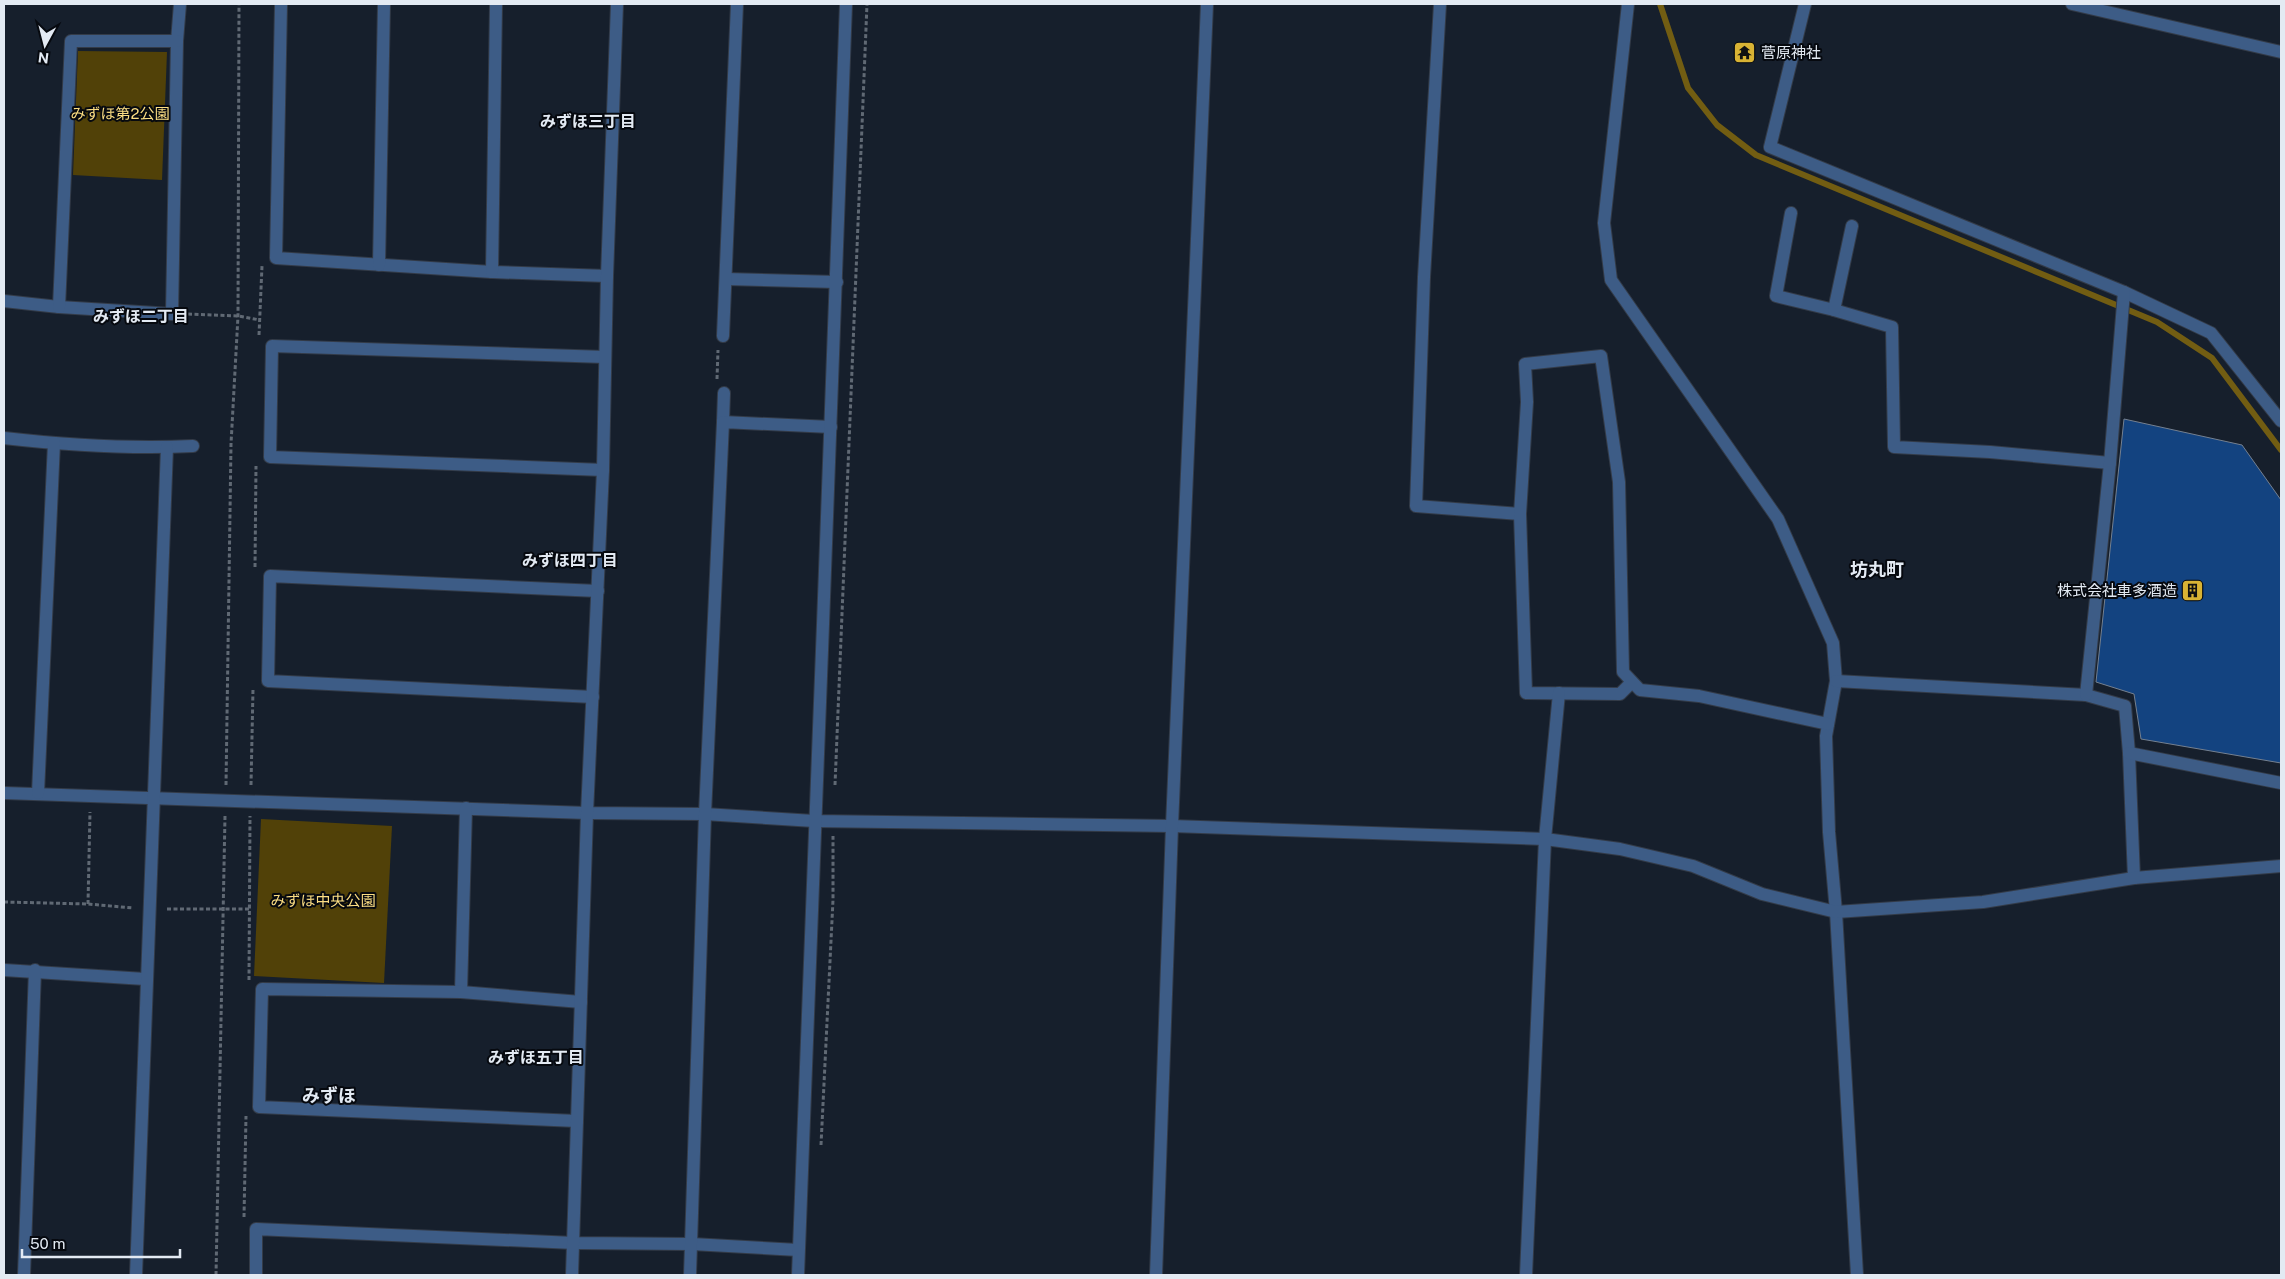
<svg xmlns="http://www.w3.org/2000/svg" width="2285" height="1279" font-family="'Public Sans','Noto Sans JP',sans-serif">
  <rect width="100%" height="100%" fill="#161f2c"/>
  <g fill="#514108">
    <path d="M78 51 167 52 162 180 73 175Z"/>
    <path d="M261 819 392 826 384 983 254 976Z"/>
  </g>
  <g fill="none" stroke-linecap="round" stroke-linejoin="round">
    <path stroke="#725d12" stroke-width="6" d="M1660 4 1688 88 1717 125 1756 155 2157 322 2212 358 2281 450"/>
  </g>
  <path fill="#134380" stroke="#748090" d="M2124 419 2242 445 2281 500V763L2141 739 2134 694 2096 682Z"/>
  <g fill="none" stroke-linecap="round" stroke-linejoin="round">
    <defs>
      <g id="minor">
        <path d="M281 4 276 258 492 272 607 276"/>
        <path d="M1440 4 1424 277 1416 506 1520 514"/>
        <path d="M1628 4 1604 223 1611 280 1778 519 1833 643 1836 681 1826 736 1829 832 1836 912 1857 1275"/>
        <path d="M1805 4 1770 147 2124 292 2211 333 2281 421"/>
        <path d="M2072 4 2281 52"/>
        <path d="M1791 213 1776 296 1834 310 1892 327 1894 447 1990 452 2110 463"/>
        <path d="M379 265 384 4"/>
        <path d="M492 272 496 4"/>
        <path d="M726 279 837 282"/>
        <path d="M4 301 59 307 172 314 177 41 180 4"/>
        <path d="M59 307 71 41H177"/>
        <path d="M1834 310 1852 226"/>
        <path d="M723 336 737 4"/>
        <path d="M723 422 724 393"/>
        <path d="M4 438C66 445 130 449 193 446"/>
        <path d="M603 470 270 457 272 346 605 357"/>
        <path d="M1836 681 2086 695 2125 706 2129 753 2134 878"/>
        <path d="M1632 682 1620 694 1526 693 1520 514 1527 402 1525 364 1601 356 1619 482 1623 672 1640 690 1699 696 1828 724"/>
        <path d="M2086 695 2110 463 2124 292"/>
        <path d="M593 697 268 681 270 576 598 591"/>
        <path d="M2129 753 2281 783"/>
        <path d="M4 793 587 813 705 814 814 821 1172 826 1545 839 1620 849 1693 866 1762 894 1836 912 1983 902 2134 878 2281 866"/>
        <path d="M38 793 54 443"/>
        <path d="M4 970 145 979"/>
        <path d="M461 992 466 808"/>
        <path d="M577 1121 259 1107 262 989 461 992 581 1002"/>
        <path d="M24 1275 35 970"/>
        <path d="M136 1275 167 447"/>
        <path d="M256 1275V1229L574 1243 692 1244 798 1250"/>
        <path d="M572 1275 587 813 603 470 607 276 617 4"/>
        <path d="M690 1275 705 814 723 422 831 427"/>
        <path d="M798 1275C812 851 833 428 846 4"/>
        <path d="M1156 1275 1172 826 1207 4"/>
        <path d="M1526 1275 1545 839 1559 693"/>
      </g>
    </defs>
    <use href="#minor" stroke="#333b48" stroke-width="14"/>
    <g stroke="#606974" stroke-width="3" stroke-dasharray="4 2.5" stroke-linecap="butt">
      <path d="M188 314 238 316 260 320"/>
      <path d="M259 335 262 266"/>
      <path d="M717 379 718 350"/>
      <path d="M255 567 256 466"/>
      <path d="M226 785 231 444 238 316 239 4"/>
      <path d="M251 785 253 689"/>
      <path d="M835 785 867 4"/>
      <path d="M4 902 88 904 133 908"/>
      <path d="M88 904 90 812"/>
      <path d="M167 909H249"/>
      <path d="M249 980 250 816"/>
      <path d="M821 1145 833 900V836"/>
      <path d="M244 1217 246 1116"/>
      <path d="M216 1275 225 816"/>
    </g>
    <use href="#minor" stroke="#3d5c86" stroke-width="12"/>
  </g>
  <defs>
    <symbol id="temple-square" viewBox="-11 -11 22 22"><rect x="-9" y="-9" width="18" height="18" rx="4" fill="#d9b334" stroke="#06090f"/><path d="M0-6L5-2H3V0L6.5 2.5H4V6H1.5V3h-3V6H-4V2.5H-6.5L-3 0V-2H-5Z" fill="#111"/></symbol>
    <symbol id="building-square" viewBox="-11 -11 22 22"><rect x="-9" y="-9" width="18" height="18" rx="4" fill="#d9b334" stroke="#06090f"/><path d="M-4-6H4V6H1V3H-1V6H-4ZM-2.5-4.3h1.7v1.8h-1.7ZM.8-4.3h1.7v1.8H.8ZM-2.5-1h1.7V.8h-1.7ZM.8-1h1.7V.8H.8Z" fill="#111"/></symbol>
  </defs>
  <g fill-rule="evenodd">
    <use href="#temple-square" x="1732" y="40" width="25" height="25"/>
    <use href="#building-square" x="2180" y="578" width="25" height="25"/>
  </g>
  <g text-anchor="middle" stroke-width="4" stroke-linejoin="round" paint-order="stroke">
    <g font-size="15" fill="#e3eaf3" stroke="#06090f" text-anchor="start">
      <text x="1761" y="58">菅原神社</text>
      <text x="2177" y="596" text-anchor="end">株式会社車多酒造</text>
    </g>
    <g font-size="15" fill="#fcde83" stroke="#06090f">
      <text x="120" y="119">みずほ第2公園</text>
      <text x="323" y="906">みずほ中央公園</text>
    </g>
    <g font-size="16" font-weight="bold" fill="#e3eaf3" stroke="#06090f">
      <text x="588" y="127">みずほ三丁目</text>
      <text x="141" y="322">みずほ二丁目</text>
      <text x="570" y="566">みずほ四丁目</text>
      <text x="536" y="1063">みずほ五丁目</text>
    </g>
    <g font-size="18" font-weight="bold" fill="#e3eaf3" stroke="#06090f">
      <text x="1877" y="576">坊丸町</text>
      <text x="329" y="1102">みずほ</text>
    </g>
  </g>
  <rect width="2285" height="1279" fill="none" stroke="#e3eaf3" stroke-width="10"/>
  <g transform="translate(45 45) rotate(187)" stroke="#06090f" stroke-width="4" paint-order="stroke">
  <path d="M0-4L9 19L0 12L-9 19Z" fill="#e3eaf3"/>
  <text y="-8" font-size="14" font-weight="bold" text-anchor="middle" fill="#e3eaf3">N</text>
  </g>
  <path d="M22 1249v8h158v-8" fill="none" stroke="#e3eaf3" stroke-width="2.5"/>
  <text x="30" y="1249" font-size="15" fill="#e3eaf3" stroke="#06090f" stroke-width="4" paint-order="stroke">50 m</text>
</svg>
